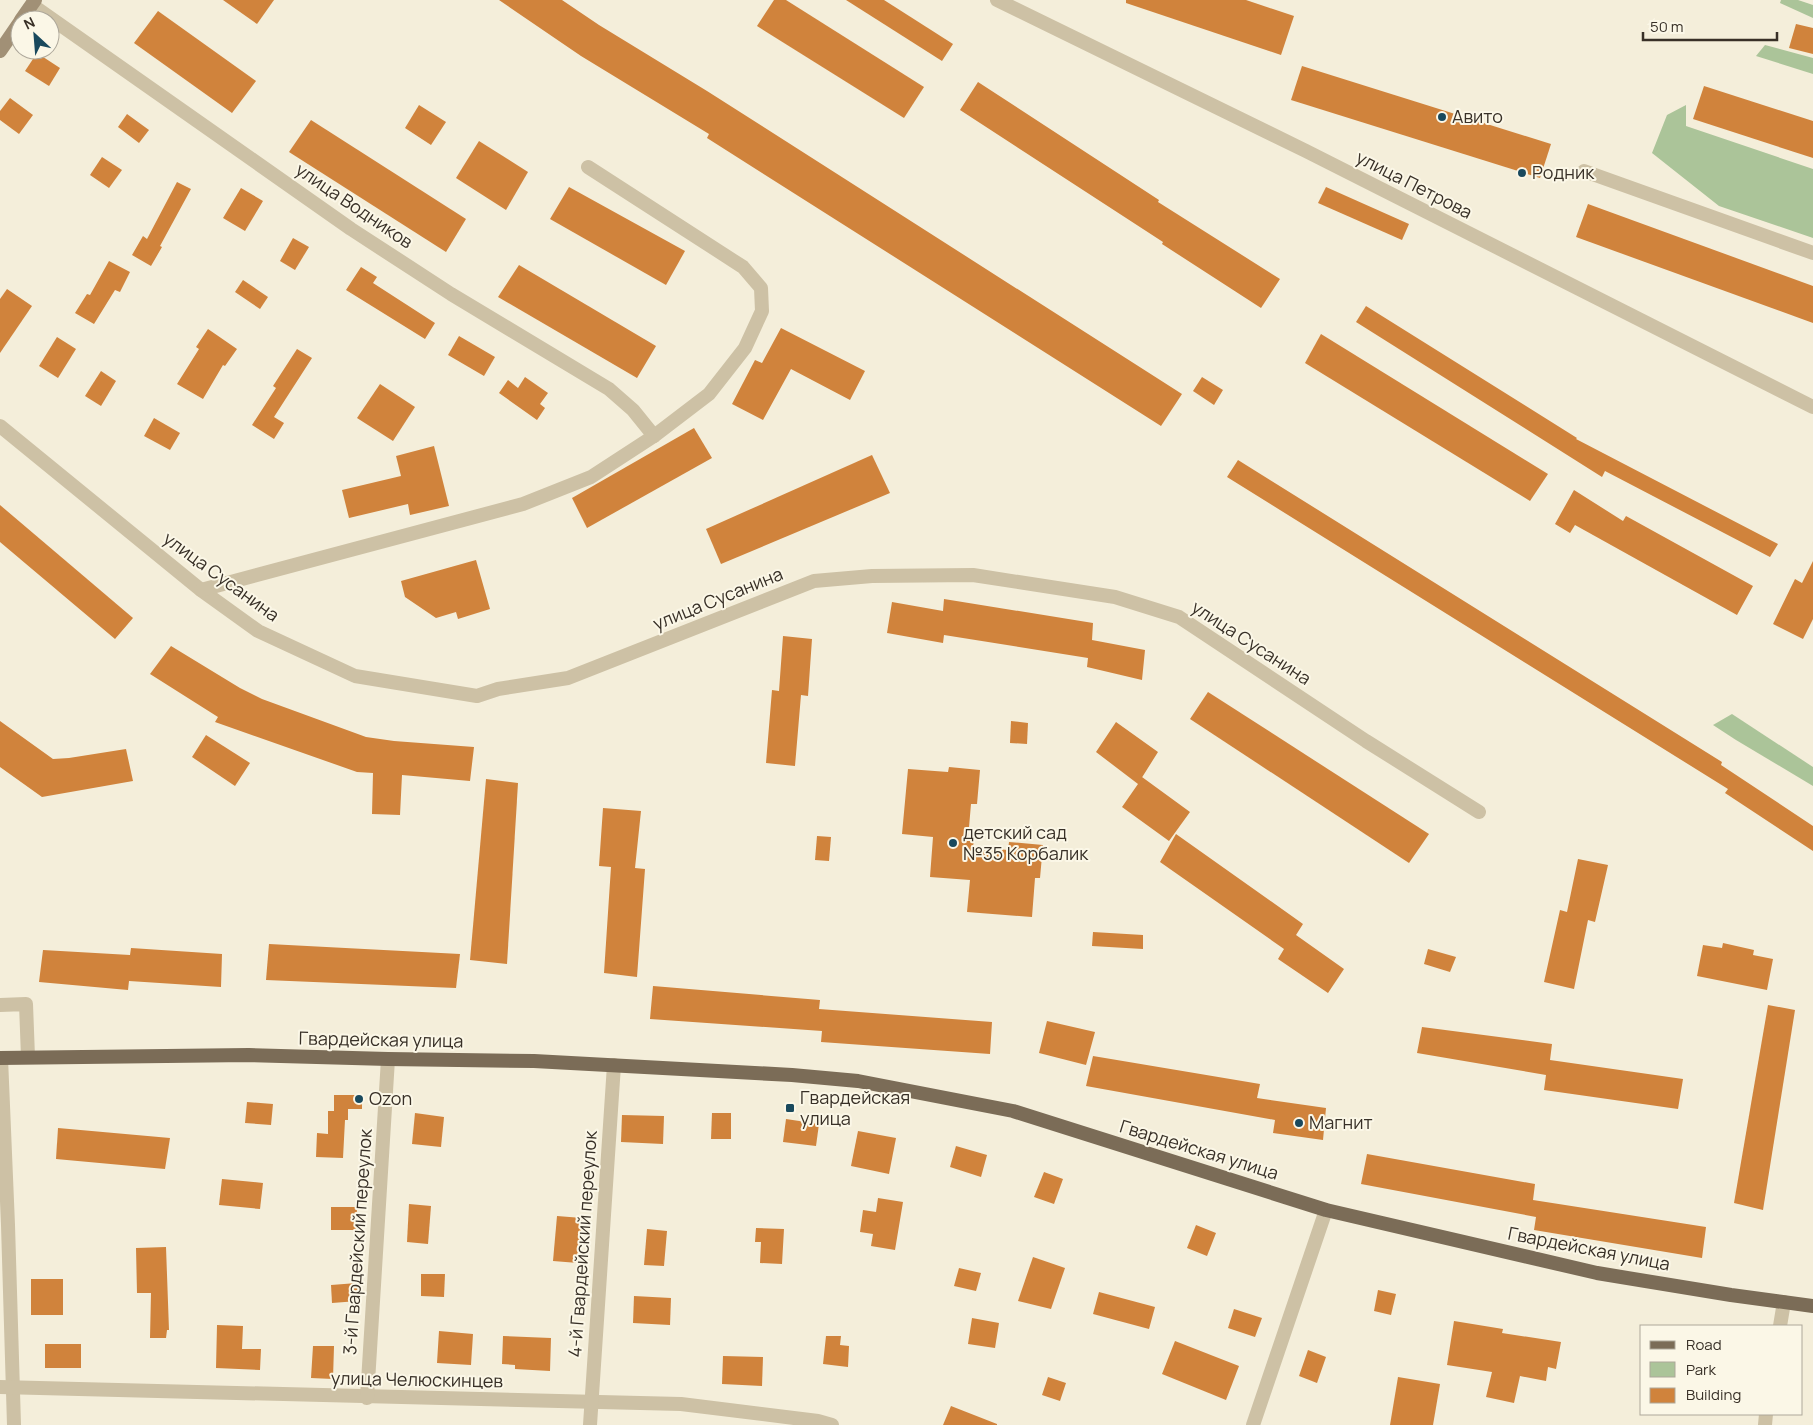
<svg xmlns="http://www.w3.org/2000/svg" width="1813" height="1425" font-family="Manrope,sans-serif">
  <rect width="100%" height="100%" fill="#f4eeda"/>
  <g fill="#abc499">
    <path d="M1781 0H1798L1813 5V18L1780 3Z"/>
    <path d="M1765 45 1813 58V74L1756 56Z"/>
    <path d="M1686 105V126L1813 169V238L1719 206 1652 153 1667 115Z"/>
    <path d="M1732 714 1813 767V786L1736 740 1713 725Z"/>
  </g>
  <g fill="#d0833c">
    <path d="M223 0H274L257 24Z"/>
    <path d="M499 0H562L599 25 707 91 1182 394 1161 426 707 138 709 134 581 56Z"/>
    <path d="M774 0H786L924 87 904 118 757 26Z"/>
    <path d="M846 0H884L953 44 942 61Z"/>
    <path d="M1126 0H1246L1294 16 1281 55 1126 3Z"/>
    <path d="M158 11 256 81 232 113 134 43Z"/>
    <path d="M1796 24 1813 28V54L1789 48Z"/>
    <path d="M37 53 60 68 49 86 25 71Z"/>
    <path d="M1302 66 1551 144 1540 178 1291 100Z"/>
    <path d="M978 82 1159 200 1158 202 1280 279 1261 308 1162 244 1163 242 960 110Z"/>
    <path d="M1704 86 1813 121V158L1693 119Z"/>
    <path d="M10 98 33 115 19 134 0 120V111Z"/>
    <path d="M419 105 446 122 431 145 405 128Z"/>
    <path d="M127 114 149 130 139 143 118 127Z"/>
    <path d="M311 120 466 219 446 252 289 152Z"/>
    <path d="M479 141 528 172 506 210 456 178Z"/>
    <path d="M102 157 122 170 109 188 90 175Z"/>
    <path d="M177 182 191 189 160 246 162 247 151 266 132 255 143 236 147 239Z"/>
    <path d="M569 187 685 251 666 285 550 219Z"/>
    <path d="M1326 187 1409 224 1402 240 1318 203Z"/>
    <path d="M241 188 263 201 245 231 223 218Z"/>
    <path d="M1588 204 1813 286V323L1576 237Z"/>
    <path d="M293 238 309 247 295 270 280 261Z"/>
    <path d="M109 261 130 272 120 292 115 290 94 324 75 313 87 294 90 295Z"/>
    <path d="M519 265 656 346 637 378 498 297Z"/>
    <path d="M361 267 377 277 373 283 435 323 425 339 346 290Z"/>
    <path d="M243 280 268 297 260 309 235 292Z"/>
    <path d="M7 289 32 306 0 353V299Z"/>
    <path d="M1366 306 1577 438 1576 439 1778 544 1770 557 1605 471 1602 477 1356 322Z"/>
    <path d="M781 328 865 371 850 400 791 369 763 420 732 404 755 360 762 363Z"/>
    <path d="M208 329 237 349 225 366 223 365 203 399 177 384 199 349 196 347Z"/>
    <path d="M1321 334 1548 474 1530 501 1305 363Z"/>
    <path d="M459 336 495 357 484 376 448 355Z"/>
    <path d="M57 337 76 349 58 378 39 366Z"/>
    <path d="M297 349 312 358 274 417 284 423 274 439 252 425 276 388 273 386Z"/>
    <path d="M101 371 116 381 101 406 85 396Z"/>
    <path d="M525 377 548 393 540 404 545 408 537 420 499 393 508 380 518 388Z"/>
    <path d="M1202 377 1223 390 1214 405 1193 391Z"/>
    <path d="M380 384 415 407 393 441 357 418Z"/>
    <path d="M154 418 180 433 170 450 144 436Z"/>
    <path d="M694 428 712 458 587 528 572 498Z"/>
    <path d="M434 446 449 506 410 515 408 504 349 518 342 490 401 476 396 456Z"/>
    <path d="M872 455 890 493 721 564 706 529Z"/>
    <path d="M1238 460 1722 762 1721 765 1813 826V851L1725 793 1728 789 1227 477Z"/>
    <path d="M1574 490 1623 521 1626 516 1753 586 1737 615 1575 525 1570 533 1555 524Z"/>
    <path d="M0 505 133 618 115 639 0 542Z"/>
    <path d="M476 560 490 609 458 619 456 612 436 618 405 597 401 581Z"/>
    <path d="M1813 561V619L1803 639 1773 624 1795 579 1802 583Z"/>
    <path d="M944 599 1093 623 1092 640 1145 650 1142 680 1087 667 1088 658 944 635 943 643 887 633 892 602 943 611Z"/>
    <path d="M783 636 812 639 808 696 801 695 795 766 766 763 772 690 779 691Z"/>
    <path d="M171 646 240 688 262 699 366 737 394 741 474 747 470 781 402 775 400 815 372 814 373 773 357 772 215 722 218 717 150 674Z"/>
    <path d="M1208 692 1429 834 1409 863 1190 719Z"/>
    <path d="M0 721 53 759 69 758 126 749 133 781 42 797 0 767Z"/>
    <path d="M1011 721 1028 723 1027 744 1010 743Z"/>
    <path d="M1116 722 1158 752 1141 779 1142 777 1190 812 1169 841 1122 807 1138 784 1096 752Z"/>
    <path d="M206 735 250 763 235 786 192 757Z"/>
    <path d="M949 767 980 770 977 804H971L968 839H974L973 847 1008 850 1009 842 1043 845 1040 878H1035L1032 917 967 912 970 880 930 877 933 837 902 834 908 769 948 772Z"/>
    <path d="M486 779 518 783 507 964 470 960Z"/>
    <path d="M603 808 641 811 635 868 645 869 637 977 604 973 611 867 599 866Z"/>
    <path d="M1176 834 1303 924 1296 935 1344 969 1328 993 1278 959 1284 949 1160 862Z"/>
    <path d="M817 836 831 837 829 861 815 860Z"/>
    <path d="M1578 859 1608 865 1595 922 1588 920 1574 989 1544 982 1560 910 1567 912Z"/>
    <path d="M1093 932 1143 935V949L1092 946Z"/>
    <path d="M1723 943 1754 950 1753 955 1773 959 1767 990 1697 976 1703 945 1722 948Z"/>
    <path d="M269 944 460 954 456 988 266 980Z"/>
    <path d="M131 948 222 954 221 987 129 981 128 990 39 982 43 950 130 955Z"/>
    <path d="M1428 949 1456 957 1450 972 1424 964Z"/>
    <path d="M653 986 820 1000 819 1009 992 1022 990 1054 821 1042 822 1031 650 1019Z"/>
    <path d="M1768 1005 1795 1010 1763 1210 1734 1203Z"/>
    <path d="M1047 1021 1095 1032 1086 1065 1039 1053Z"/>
    <path d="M1422 1027 1552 1044 1550 1060 1683 1079 1678 1109 1544 1090 1546 1075 1417 1053Z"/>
    <path d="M1093 1056 1260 1084 1257 1098 1326 1108 1323 1140 1273 1133 1275 1120 1086 1086Z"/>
    <path d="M334 1095H362V1109H348V1120H345L343 1158 316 1157 317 1133 328 1134V1111H334Z"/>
    <path d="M247 1102 273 1104 271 1125 245 1123Z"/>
    <path d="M415 1113 444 1117 441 1147 412 1144Z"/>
    <path d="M712 1113H731V1139H711Z"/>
    <path d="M622 1115 664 1116 663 1144 621 1142Z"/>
    <path d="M786 1119 819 1124 816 1146 783 1142Z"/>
    <path d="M58 1128 170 1138 165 1169 56 1159Z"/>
    <path d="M858 1131 896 1138 889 1174 851 1166Z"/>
    <path d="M956 1146 987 1155 981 1177 950 1167Z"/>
    <path d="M1367 1154 1535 1184 1533 1200 1706 1227 1702 1258 1534 1230 1536 1217 1361 1184Z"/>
    <path d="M1044 1172 1063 1179 1054 1204 1034 1197Z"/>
    <path d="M222 1179 263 1183 260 1209 219 1205Z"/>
    <path d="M878 1198 903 1202 895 1250 871 1246 873 1234 860 1232 863 1210 876 1212Z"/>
    <path d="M409 1204 431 1206 428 1244 407 1242Z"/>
    <path d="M331 1207H357L356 1230H331Z"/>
    <path d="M557 1216 582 1218 578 1263 553 1261Z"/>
    <path d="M1196 1225 1216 1233 1207 1256 1187 1248Z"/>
    <path d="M756 1228 784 1229 782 1264 760 1263 761 1242H755Z"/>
    <path d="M647 1229 667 1231 664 1266 644 1265Z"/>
    <path d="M166 1247 169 1330H167L166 1338H150L151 1293H137L136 1248Z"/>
    <path d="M1033 1257 1065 1268 1051 1309 1018 1301Z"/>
    <path d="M959 1268 981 1273 976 1291 954 1286Z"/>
    <path d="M421 1274H445L444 1297 421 1296Z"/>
    <rect x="31" y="1279" width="32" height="36"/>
    <path d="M357 1283 358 1301 332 1303 331 1285Z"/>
    <path d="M1378 1290 1396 1294 1391 1315 1374 1311Z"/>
    <path d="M1099 1292 1155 1307 1149 1329 1093 1314Z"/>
    <path d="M634 1296 671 1298 670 1325 633 1323Z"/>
    <path d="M1234 1309 1262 1318 1255 1337 1228 1328Z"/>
    <path d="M972 1318 999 1323 995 1348 968 1344Z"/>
    <path d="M1454 1321 1503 1329 1502 1333 1561 1342 1556 1369 1548 1367 1546 1381 1520 1376 1514 1403 1486 1397 1492 1372 1447 1365Z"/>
    <path d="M217 1325 243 1326 242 1349H261L260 1370 216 1368Z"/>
    <path d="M439 1331 473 1334 471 1365 437 1363Z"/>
    <path d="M503 1336 551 1338 550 1371 515 1369V1365L502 1364Z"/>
    <path d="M826 1336H841L840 1345 849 1346 848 1367 823 1364Z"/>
    <path d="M1175 1341 1239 1366 1226 1400 1162 1374Z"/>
    <rect x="45" y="1344" width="36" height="24"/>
    <path d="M313 1346H334L333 1379 311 1378Z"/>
    <path d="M1308 1350 1326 1357 1317 1383 1299 1376Z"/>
    <path d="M723 1356 763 1357 762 1386 722 1384Z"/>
    <path d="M1048 1377 1066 1383 1060 1401 1042 1395Z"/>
    <path d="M1398 1377 1440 1384 1433 1425H1390Z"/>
    <path d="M951 1406 997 1424V1425H943Z"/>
  </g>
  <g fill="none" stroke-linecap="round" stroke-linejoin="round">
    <g stroke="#cdc1a5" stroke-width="14">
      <path d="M32 5 351 229 451 294 609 389 633 410 654 436"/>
      <path d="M1584 171 1813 253"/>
      <path d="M0 426 201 590 258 631 355 676 477 696 498 689 568 678 814 581 872 576 973 575 1115 597 1179 617 1366 741 1479 812"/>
      <path d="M201 590 523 504 591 477 654 436 709 394 745 348 762 311 761 288 743 267 588 167"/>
      <path d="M0 1005 26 1004 28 1057"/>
      <path d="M1 1058 8 1225 14 1425"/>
      <path d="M1780 1326 1784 1302"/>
      <path d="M0 1387 681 1404 818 1421 832 1425"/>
      <path d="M367 1398 388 1059"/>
      <path d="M590 1425 614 1065"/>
      <path d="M1253 1425 1326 1210"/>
      <path d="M1765 1425 1766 1414"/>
    </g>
    <path stroke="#cdc1a5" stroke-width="14" d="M997 0 1306 151 1813 407"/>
    <g stroke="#a19076" stroke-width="14">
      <path d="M21 20 35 0"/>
      <path d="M0 51 20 22"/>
    </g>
    <path stroke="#7b6c57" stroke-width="14" d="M0 1058 249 1055 388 1059 534 1061 792 1075 858 1081 1013 1111 1326 1210 1597 1273 1731 1295 1813 1306"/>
  </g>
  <g fill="#19495d" stroke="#fbf7e7" stroke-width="2">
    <circle cx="1442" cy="117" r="5"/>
    <circle cx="1522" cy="173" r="5"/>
    <circle cx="953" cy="843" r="5"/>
    <circle cx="359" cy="1099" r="5"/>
    <rect x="785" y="1103" width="10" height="10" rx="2.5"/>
    <circle cx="1299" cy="1123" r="5"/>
  </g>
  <g text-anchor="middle" stroke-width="4" stroke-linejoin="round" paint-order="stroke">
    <g font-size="18" fill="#383027" stroke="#fbf7e7" text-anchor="start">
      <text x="1452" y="123">Авито</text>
      <text x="1532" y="179">Родник</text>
      <text x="963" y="839">детский сад<tspan x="963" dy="21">№35 Корбалик</tspan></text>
      <text x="800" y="1104">Гвардейская<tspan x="800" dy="21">улица</tspan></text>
      <text x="369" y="1105">Ozon</text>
      <text x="1309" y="1129">Магнит</text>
    </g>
    <g font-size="18" fill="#383027" stroke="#fbf7e7">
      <text transform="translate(1414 185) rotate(27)" y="6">улица Петрова</text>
      <text transform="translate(354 206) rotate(34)" y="6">улица Водников</text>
      <text transform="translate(221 577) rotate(36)" y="6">улица Сусанина</text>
      <text transform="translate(718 599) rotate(-22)" y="6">улица Сусанина</text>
      <text transform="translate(1251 643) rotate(33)" y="6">улица Сусанина</text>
      <text transform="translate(381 1040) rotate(1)" y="6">Гвардейская улица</text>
      <text transform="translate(1199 1150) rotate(17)" y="6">Гвардейская улица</text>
      <text transform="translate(358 1242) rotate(-86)" y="6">3-й Гвардейский переулок</text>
      <text transform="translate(583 1244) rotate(-86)" y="6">4-й Гвардейский переулок</text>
      <text transform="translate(1589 1249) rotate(11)" y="6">Гвардейская улица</text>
      <text transform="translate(417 1380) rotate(1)" y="6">улица Челюскинцев</text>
    </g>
  </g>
  <rect x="1640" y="1325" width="162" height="90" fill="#fbf7e7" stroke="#ada79a"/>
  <rect x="1650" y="1341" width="25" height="8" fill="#7b6c57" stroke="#ada79a"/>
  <text x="1686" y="1350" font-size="15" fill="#383027">Road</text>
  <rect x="1650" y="1362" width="25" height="15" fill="#abc499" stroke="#ada79a"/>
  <text x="1686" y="1375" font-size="15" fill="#383027">Park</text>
  <rect x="1650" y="1388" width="25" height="15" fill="#d0833c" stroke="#ada79a"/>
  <text x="1686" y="1400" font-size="15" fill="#383027">Building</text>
  <g transform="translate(35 35) rotate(334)"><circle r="24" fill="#fbf7e7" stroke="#ada79a"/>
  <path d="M0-4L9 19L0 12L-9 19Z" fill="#19495d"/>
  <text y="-8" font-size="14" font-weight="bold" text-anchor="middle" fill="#383027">N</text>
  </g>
  <path d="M1643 32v8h134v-8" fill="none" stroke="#383027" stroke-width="2.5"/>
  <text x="1650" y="32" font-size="15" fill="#383027" stroke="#fbf7e7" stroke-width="4" paint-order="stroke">50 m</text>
</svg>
